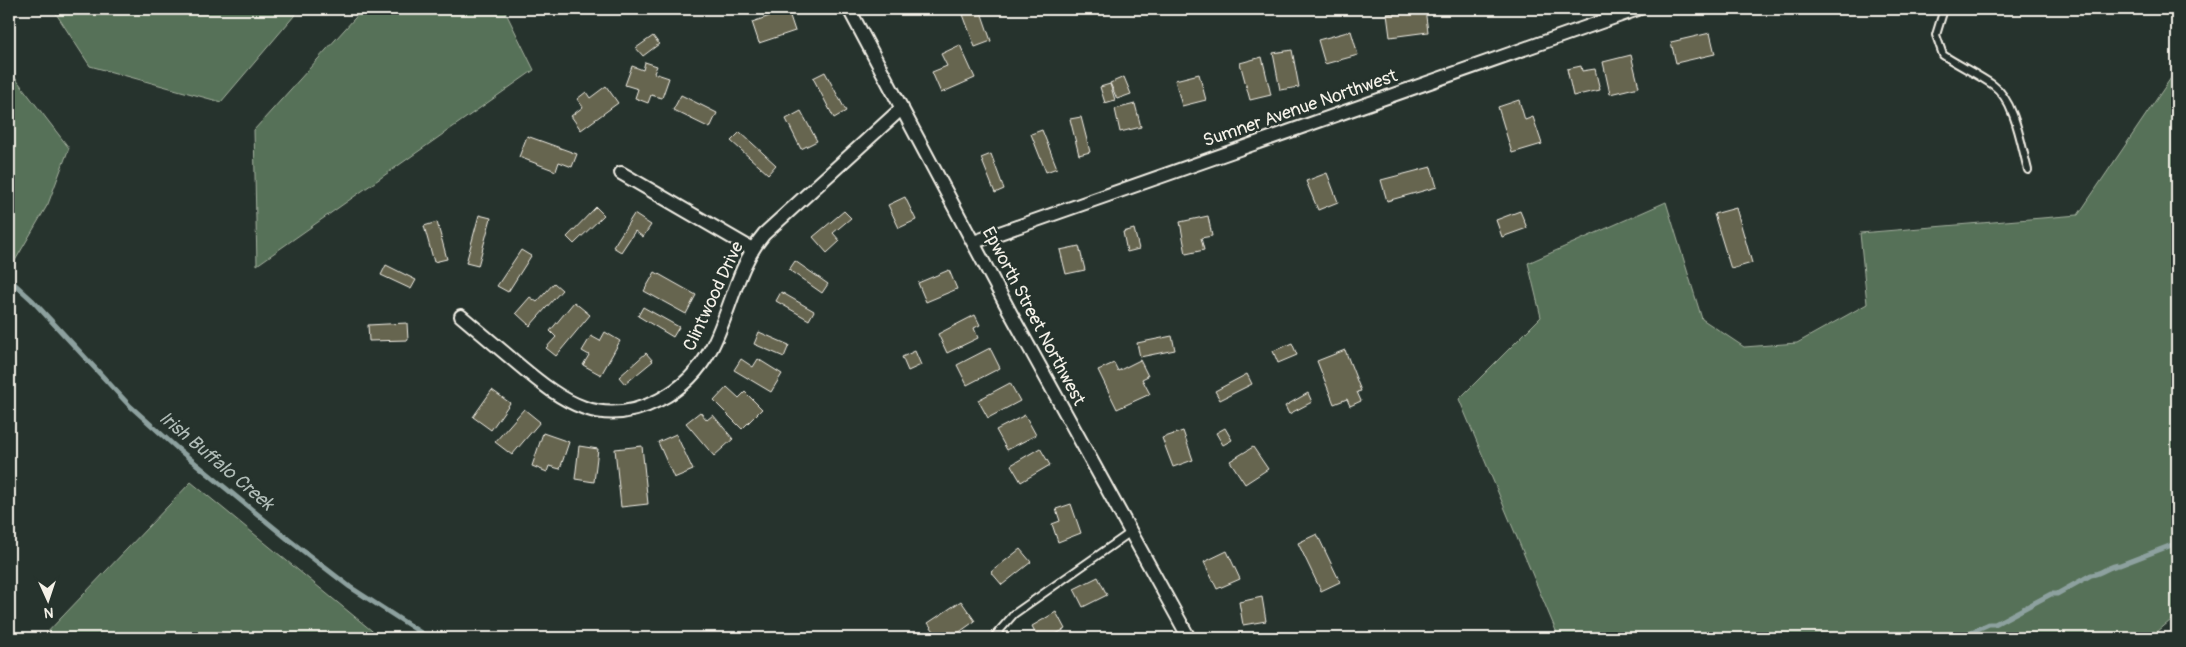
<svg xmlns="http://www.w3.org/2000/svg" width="2186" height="647" font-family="Pangolin,sans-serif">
  <rect width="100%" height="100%" fill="#26332d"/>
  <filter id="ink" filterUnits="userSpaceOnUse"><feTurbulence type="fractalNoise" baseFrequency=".02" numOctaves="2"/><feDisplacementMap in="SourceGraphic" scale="10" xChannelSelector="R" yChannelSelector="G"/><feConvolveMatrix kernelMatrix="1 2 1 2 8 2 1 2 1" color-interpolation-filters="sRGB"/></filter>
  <g filter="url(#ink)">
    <g fill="#567158" stroke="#a5b1a0">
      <path d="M53 9H300L221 102 90 66Z"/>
      <path d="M363 9H504L534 70 257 265 254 130Z"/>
      <path d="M2177 69V615L2150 638H1559L1459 399 1541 317 1528 263 1666 202 1702 319 1744 347 1797 343 1867 304 1860 233 2078 215Z"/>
      <path d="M9 70 69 148 48 204 9 271Z"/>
      <path d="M191 482 377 635 383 638H42Z"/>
    </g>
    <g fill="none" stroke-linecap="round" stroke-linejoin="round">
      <g stroke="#8da19f" stroke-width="5">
        <path d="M9 279 32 300 129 405 178 449 289 540 350 587 429 638"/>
        <path d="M1958 638 1989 624H1995L2051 594H2057L2091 575C2102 574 2109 565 2120 565L2177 543"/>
      </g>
    </g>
    <g fill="#666550" stroke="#f4f1e8">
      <path d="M961 9H980L991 41 975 47Z"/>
      <path d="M1425 9 1428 32 1390 37 1387 14Z"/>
      <path d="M788 10 795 31 759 43 752 22Z"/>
      <path d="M1351 31 1358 55 1325 64 1318 40Z"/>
      <path d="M1710 33 1715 54 1676 63 1671 42Z"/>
      <path d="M653 36 659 44 643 56 636 48Z"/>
      <path d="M960 45 975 78 941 93 932 72 947 66 941 54Z"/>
      <path d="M1292 50 1299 87 1280 90 1273 53Z"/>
      <path d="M1631 55 1639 87 1610 94 1603 62Z"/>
      <path d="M1262 57 1271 95 1250 100 1240 63Z"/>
      <path d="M645 62 657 66 654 73 669 78 662 98 651 95 648 103 635 98 638 89 625 85 632 66 643 70Z"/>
      <path d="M1581 66 1582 71 1595 69 1600 90 1573 96 1567 69Z"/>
      <path d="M825 72 846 111 834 118 813 78Z"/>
      <path d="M1199 74 1206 100 1182 106 1175 80Z"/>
      <path d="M1124 77 1131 94 1117 99 1110 83Z"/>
      <path d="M1110 84 1115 100 1105 103 1100 87Z"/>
      <path d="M606 86 618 103 581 130 571 116 583 107 577 99 586 92 590 98Z"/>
      <path d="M681 95 717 113 710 128 673 110Z"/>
      <path d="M1519 100 1525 120 1533 117 1542 144 1512 153 1498 107Z"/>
      <path d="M1135 104 1141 127 1120 132 1115 109Z"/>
      <path d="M801 111 817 141 801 149 786 119Z"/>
      <path d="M1081 117 1090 152 1079 155 1070 119Z"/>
      <path d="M1042 130 1057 168 1046 172 1031 134Z"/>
      <path d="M740 132 776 165 768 174 731 141Z"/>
      <path d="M527 136 577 154 572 167 559 162 556 171 519 157Z"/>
      <path d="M991 154 1004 189 995 193 981 158Z"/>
      <path d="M1431 167 1437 187 1387 201 1381 180Z"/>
      <path d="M1327 173 1338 202 1318 210 1306 181Z"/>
      <path d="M905 197 916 220 899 228 888 205Z"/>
      <path d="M596 207 604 215 574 244 567 237Z"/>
      <path d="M1736 208 1752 263 1731 269 1714 214Z"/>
      <path d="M844 211 851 218 833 233 840 241 827 253 813 237Z"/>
      <path d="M1520 211 1527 228 1502 237 1496 220Z"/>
      <path d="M634 214 651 225 643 237 635 231 621 252 613 247Z"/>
      <path d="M479 215 491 218 478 266 466 263Z"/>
      <path d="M1208 216 1212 236 1201 238 1204 250 1186 254 1180 222Z"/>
      <path d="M437 222 447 259 434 262 424 226Z"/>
      <path d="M1134 229 1139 249 1127 252 1123 232Z"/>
      <path d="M1079 246 1085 270 1066 274 1060 250Z"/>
      <path d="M521 250 531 256 508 292 497 286Z"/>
      <path d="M795 261 828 284 822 293 789 270Z"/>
      <path d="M386 265 416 280 411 289 381 275Z"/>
      <path d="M949 270 957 289 926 302 918 283Z"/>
      <path d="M655 272 696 295 686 314 644 291Z"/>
      <path d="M554 283 562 290 530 326 516 313 530 297 537 302Z"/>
      <path d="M781 292 814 311 809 320 776 301Z"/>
      <path d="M574 302 590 315 556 356 546 348 556 337 550 331Z"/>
      <path d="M643 307 679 327 673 337 638 316Z"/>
      <path d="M975 315 980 325 974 328 978 338 947 353 938 334Z"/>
      <path d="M407 323 408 340 369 341 368 325Z"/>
      <path d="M605 332 620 341 601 375 583 365 589 355 582 351 591 336 600 341Z"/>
      <path d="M759 332 789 345 784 357 754 344Z"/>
      <path d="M1172 336 1175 350 1140 357 1137 343Z"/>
      <path d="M1292 343 1297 355 1278 363 1273 351Z"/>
      <path d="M990 348 1000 368 967 385 957 365Z"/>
      <path d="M1345 350 1361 391 1357 392 1361 401 1350 406 1347 399 1334 404 1317 361Z"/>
      <path d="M915 351 921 365 908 371 902 357Z"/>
      <path d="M646 353 653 361 625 384 619 377Z"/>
      <path d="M741 359 753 367 758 359 782 374 771 392 734 370Z"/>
      <path d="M1140 360 1148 376 1142 379 1150 394 1117 409 1098 370 1114 363 1118 371Z"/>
      <path d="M1247 374 1252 384 1220 400 1215 391Z"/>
      <path d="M1010 383 1020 401 988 418 978 400Z"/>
      <path d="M727 387 739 398 745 392 762 409 742 429 714 401Z"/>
      <path d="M492 390 510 403 491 430 473 417Z"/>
      <path d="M1308 393 1312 402 1289 414 1285 406Z"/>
      <path d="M524 409 540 422 512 455 495 442Z"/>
      <path d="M700 412 707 420 713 415 733 439 714 456 686 423Z"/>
      <path d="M1025 415 1036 435 1007 450 996 430Z"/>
      <path d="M1225 428 1232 440 1223 445 1216 433Z"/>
      <path d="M1183 431 1193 460 1173 467 1162 438Z"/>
      <path d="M543 433 569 442 560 469 549 466 547 472 532 466Z"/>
      <path d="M676 434 693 470 674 478 658 442Z"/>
      <path d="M579 446 598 449 594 482 575 479Z"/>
      <path d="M642 446 648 504 621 507 615 449Z"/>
      <path d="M1253 447 1268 469 1245 484 1230 461Z"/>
      <path d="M1040 448 1050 465 1021 482 1011 465Z"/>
      <path d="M1071 504 1081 533 1058 542 1052 524 1060 521 1056 509Z"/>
      <path d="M1317 534 1340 582 1321 591 1298 543Z"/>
      <path d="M1020 549 1031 562 1002 585 991 572Z"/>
      <path d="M1227 551 1240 579 1217 589 1204 562Z"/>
      <path d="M1098 577 1107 595 1083 607 1074 589Z"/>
      <path d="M1262 597 1266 621 1243 625 1239 602Z"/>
      <path d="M961 601 975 621 951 638H939L928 623Z"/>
      <path d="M1056 612 1065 629 1049 638H1038L1032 626Z"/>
    </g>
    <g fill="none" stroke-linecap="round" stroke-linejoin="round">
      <defs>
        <g id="service">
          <path d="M1944 9 1936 35 1943 55C1958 65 1979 75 1993 85 2015 101 2021 144 2028 170"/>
          <path d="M993 638 1014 614 1131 532"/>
        </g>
        <g id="minor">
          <path d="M849 9 1011 314 1189 638"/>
          <path d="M621 173 752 249"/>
          <path d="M974 242 1638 9"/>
          <path d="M461 316C480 332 500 349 519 365 563 402 601 430 659 400 681 389 700 370 712 347 731 310 737 266 764 234L902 108"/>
        </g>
      </defs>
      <use href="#service" stroke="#f4f1e8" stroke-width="10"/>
      <use href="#minor" stroke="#f4f1e8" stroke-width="16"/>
      <use href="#service" stroke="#26332d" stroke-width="6"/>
      <use href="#minor" stroke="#26332d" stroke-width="12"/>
    </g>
  </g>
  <g text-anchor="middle" stroke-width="5" stroke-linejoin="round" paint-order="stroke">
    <g font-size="18" fill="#f4f1e8" stroke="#26332d">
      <text transform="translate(1300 108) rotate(-19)" y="6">Sumner Avenue Northwest</text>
      <text transform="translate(713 296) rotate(-65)" y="6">Clintwood Drive</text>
      <text transform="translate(1034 316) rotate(62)" y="6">Epworth Street Northwest</text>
    </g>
    <g font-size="19" font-style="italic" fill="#b0bcb7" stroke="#26332d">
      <text transform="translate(217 460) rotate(40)" y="7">Irish Buffalo Creek</text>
    </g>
  </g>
  <rect width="2186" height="647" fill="none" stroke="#26332d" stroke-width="30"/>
  <rect x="15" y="15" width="2156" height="617" fill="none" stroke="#f4f1e8" stroke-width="2" filter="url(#ink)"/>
  <g transform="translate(48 600) rotate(177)" stroke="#26332d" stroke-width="4" paint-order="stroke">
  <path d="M0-4L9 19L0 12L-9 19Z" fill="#f4f1e8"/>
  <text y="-8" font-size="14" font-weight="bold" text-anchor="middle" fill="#f4f1e8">N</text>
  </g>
</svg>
